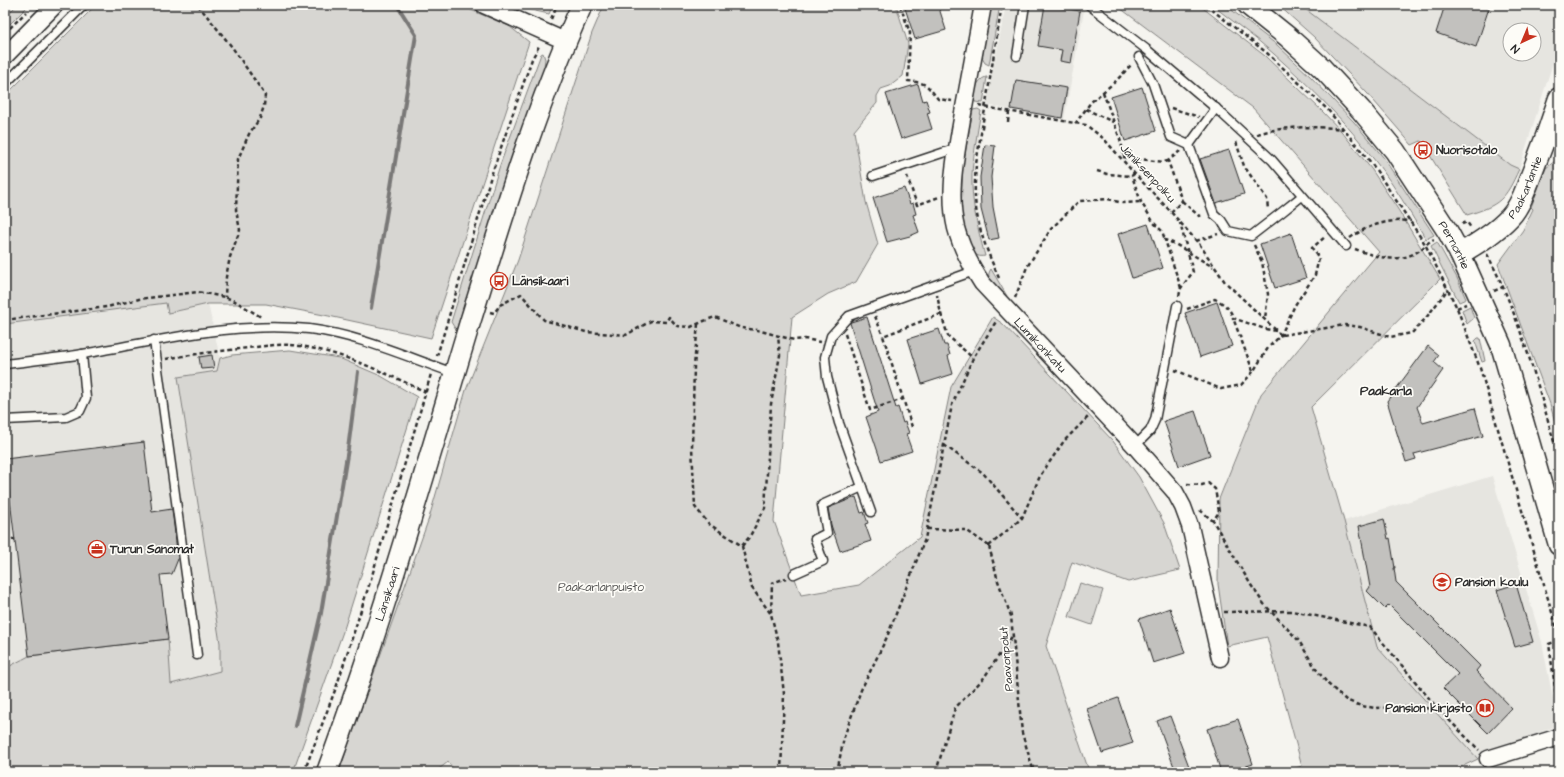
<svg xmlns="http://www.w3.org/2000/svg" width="1564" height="777" font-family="'Architects Daughter',sans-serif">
  <rect width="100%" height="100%" fill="#f5f4ef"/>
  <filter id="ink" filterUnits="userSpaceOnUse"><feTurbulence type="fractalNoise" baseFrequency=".025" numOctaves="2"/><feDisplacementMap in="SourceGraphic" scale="8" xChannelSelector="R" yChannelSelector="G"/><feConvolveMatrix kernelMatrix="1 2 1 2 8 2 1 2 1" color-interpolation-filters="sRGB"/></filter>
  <g filter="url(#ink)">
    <g fill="#e6e5e0" fill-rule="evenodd">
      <path d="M5 5H17L5 17Z"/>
      <path d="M1006 5H1075L1084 10 1064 120 986 105Z"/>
      <path d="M1300 5H1559V44L1519 169 1510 165ZM1510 30H1534V54H1510Z"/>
      <path d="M166 302 168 313 208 304 220 358 217 371 178 377 220 643 302 743 293 772H5V324Z"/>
      <path d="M1492 476 1542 642 1558 725 1478 759 1377 647 1344 521Z"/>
    </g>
    <g fill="#d7d6d2" stroke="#81807e">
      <path d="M17 5H29L5 29V17Z"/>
      <path d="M96 5H459L509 26 529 42 431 338 324 315 266 304H208L168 313 166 303 5 324V96Z"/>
      <path d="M508 5H553L549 14Z"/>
      <path d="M604 5H896L908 44 903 76 890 86 881 89 877 96V103L854 131 866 202 878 244 856 282 828 294 792 317 774 521 801 595 859 585 920 537 951 387 993 317 1003 324 1113 441 1139 477 1164 523 1180 570 1128 582 1072 562 1046 646 1089 771 1091 772H456L448 762 435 772H339L429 518 466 390 518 260 592 33Z"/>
      <path d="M991 5H1000L989 65 985 63 982 58Z"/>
      <path d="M1116 5H1199L1265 56 1322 111 1342 132 1372 170 1399 211 1440 279 1311 407 1344 521 1377 647 1478 759 1450 772H1282L1302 766 1267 637 1227 646 1218 584 1219 499 1261 394 1379 252 1253 108Z"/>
      <path d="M1212 5H1225L1277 45 1310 76 1354 122 1383 157 1434 235 1426 239C1410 213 1395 186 1376 162 1347 123 1311 87 1274 54 1254 36 1232 21 1212 5Z"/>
      <path d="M1278 5H1300L1510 165 1519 169C1505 200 1500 205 1467 215L1421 141 1412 145 1367 93 1314 37Z"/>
      <path d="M543 53 545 59 543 74 456 330 451 322 500 165 541 54Z"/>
      <path d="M986 77H987L983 103 975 102C974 92 976 80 986 77Z"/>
      <path d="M978 109 981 111C978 128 975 146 973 163 969 194 977 226 985 256 979 257 976 256 973 251L965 228 961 210 963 164 973 110Z"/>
      <path d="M1559 158V437L1550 404 1498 264 1523 230 1533 209 1531 207 1546 168Z"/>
      <path d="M1437 242 1457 278 1466 299 1459 302 1431 246Z"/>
      <path d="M991 269 1007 296 1005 299C998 290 983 280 991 269Z"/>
      <path d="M1470 306 1474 318 1467 324 1462 310Z"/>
      <path d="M1478 338H1480L1485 361 1482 362 1475 341Z"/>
      <path d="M290 350 339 358 381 376 417 397 345 626 293 772H10L8 667 29 656 168 639 171 684 220 671V643L178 377 217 371 220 358 232 355Z"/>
      <path d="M1080 583 1103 590 1092 625 1069 617Z"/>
    </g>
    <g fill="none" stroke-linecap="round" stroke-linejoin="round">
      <g stroke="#797877" stroke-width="4">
        <path d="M371 308 416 35 397 5"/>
        <path d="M295 726 321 613 348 449 358 372"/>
      </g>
    </g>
    <g fill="#c2c1be" stroke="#2b2b2b">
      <path d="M904 5H938L946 30 915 39Z"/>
      <path d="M1045 5H1057L1056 7 1080 11 1071 63 1060 61 1062 50 1038 46Z"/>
      <path d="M1445 5H1490L1476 47 1436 33Z"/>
      <path d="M1016 80 1067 88 1062 118 1011 109Z"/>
      <path d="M918 84 923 101 926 100 930 112 927 113 932 129 901 139 886 94Z"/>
      <path d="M1142 87 1156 131 1125 141 1111 97Z"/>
      <path d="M985 145 995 146 991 177 993 207 999 238 989 240 981 209 980 177Z"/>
      <path d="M1229 150 1244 194 1216 203 1200 159Z"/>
      <path d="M904 188 910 204 913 203 916 214 913 215 919 232 910 236 887 242 873 198Z"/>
      <path d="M1148 224 1163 268 1132 278 1118 234Z"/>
      <path d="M1291 233 1306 278 1275 288 1260 244Z"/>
      <path d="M1217 302 1232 346 1200 357 1185 313Z"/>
      <path d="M867 317 896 408 898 407 903 423 905 422 909 433 906 434 912 451 881 461 866 417 878 412 850 323 851 322Z"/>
      <path d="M939 329 944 345H947L950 355 948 356 953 374 922 384 908 339Z"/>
      <path d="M1428 346 1439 355 1434 362 1443 370 1417 407 1423 423 1475 408 1483 436 1414 454 1416 459 1406 462 1387 401Z"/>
      <path d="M212 355 214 368 201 369 199 357Z"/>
      <path d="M1195 411 1210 455 1179 466 1164 421Z"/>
      <path d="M144 442 152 512 172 509 178 559 172 574 160 575 168 639 29 656 5 459Z"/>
      <path d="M856 497 861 513 864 512 868 523 865 524 871 541 840 551 831 525 828 508Z"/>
      <path d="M1384 519 1388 539 1390 538 1395 568H1394L1396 582 1480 666 1476 671 1512 708 1488 733 1443 688 1458 674 1389 605 1385 609 1367 591 1370 587 1359 526Z"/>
      <path d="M1516 584 1533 642 1515 647 1497 590Z"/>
      <path d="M1170 608 1185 653 1153 663 1139 619Z"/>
      <path d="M1118 698 1133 743 1102 753 1087 709Z"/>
      <path d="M1170 716 1190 769 1182 772H1176L1157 721Z"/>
      <path d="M1238 719 1253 764 1227 772H1221L1207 729Z"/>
    </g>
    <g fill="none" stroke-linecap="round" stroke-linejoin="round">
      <defs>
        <g id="service">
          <path d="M1089 5 1146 49 1219 111 1272 160 1346 246"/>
          <path d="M1017 56 1025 5"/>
          <path d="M1139 57 1153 84 1171 137 1189 145 1214 214 1221 220 1228 231 1251 236 1282 212 1302 196"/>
          <path d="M5 84 84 5"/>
          <path d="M1189 145 1216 108"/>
          <path d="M873 176 957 148"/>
          <path d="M154 340 197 655"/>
          <path d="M5 364C31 361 58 358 83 354 158 341 233 321 309 329 359 335 407 357 454 373"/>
          <path d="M5 420 66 417 80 411 86 398 82 354"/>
          <path d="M1135 446 1150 431 1155 420 1177 306"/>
          <path d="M871 512 839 423 827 377 825 357 831 336 849 316 974 271"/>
          <path d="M794 574 823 561 815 539 827 533 822 505 862 487"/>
        </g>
        <g id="minor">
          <path d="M484 5 565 41"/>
          <path id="s1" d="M983 5C976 41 970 77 963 113 957 150 947 191 956 228 961 247 971 266 982 283L1135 446 1175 492 1183 507 1190 526 1220 658"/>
          <path d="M5 56 55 5"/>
          <path d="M1488 759 1559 737"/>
        </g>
        <g id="tertiary">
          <path id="s2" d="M1248 5 1288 37 1322 68 1361 110 1395 151 1448 232 1460 254 1501 345 1559 545"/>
          <path id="s3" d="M1460 254C1478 243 1496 232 1510 217 1521 205 1526 188 1532 173 1542 148 1551 123 1559 98"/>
          <path id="s4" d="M327 772C382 623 425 471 471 319 504 213 536 106 582 5"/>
        </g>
      </defs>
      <use href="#service" stroke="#2b2b2b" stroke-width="11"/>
      <use href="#minor" stroke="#2b2b2b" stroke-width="19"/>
      <use href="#tertiary" stroke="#2b2b2b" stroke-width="23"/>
      <g stroke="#2b2b2b" stroke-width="2.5" stroke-dasharray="4 3" stroke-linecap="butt">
        <path d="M198 5 232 47 265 95 264 106 260 118 249 134 238 159 236 210 240 230 230 257 226 277 225 297"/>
        <path d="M900 5 910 33 908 81C927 83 926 84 938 99L952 101"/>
        <path d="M1206 5 1267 53 1328 110 1372 164 1425 244 1457 308 1480 368 1559 636"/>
        <path d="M551 19 557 5"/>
        <path d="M5 33 26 12"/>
        <path d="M1103 92 1121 142 1124 156"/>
        <path d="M979 106 1086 125 1104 139 1134 173 1171 212 1200 245 1225 282 1281 335"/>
        <path d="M1171 108 1199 117"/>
        <path d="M1086 109 1113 122"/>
        <path d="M1008 122 1009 112"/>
        <path d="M1075 124 1091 102 1116 81 1131 65"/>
        <path d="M1257 134C1284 126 1316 126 1343 129"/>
        <path d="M1236 142 1244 166 1267 199 1268 210"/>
        <path d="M1123 157 1163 162 1168 161"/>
        <path d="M1097 171 1107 174 1132 176"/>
        <path d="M1134 173 1132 176 1141 202 1154 223 1162 231 1165 240"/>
        <path d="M907 176 917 205 939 197"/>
        <path d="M1182 201 1199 216 1204 215"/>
        <path d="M1171 212 1182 201 1168 161 1180 151"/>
        <path d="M1462 224 1467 222 1471 228"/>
        <path d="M1350 238C1368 225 1389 219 1411 221"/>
        <path d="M1196 241 1218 234"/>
        <path d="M1254 245 1262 262 1268 294 1265 319"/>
        <path d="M1355 249C1374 256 1395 264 1415 253 1422 250 1426 243 1434 239"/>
        <path d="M1487 254C1521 318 1539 390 1559 459"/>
        <path d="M999 278C989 256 979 232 976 208 974 193 975 178 976 164L1002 5"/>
        <path d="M1181 288 1165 240 1175 244 1213 267"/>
        <path d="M1494 291 1503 287"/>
        <path d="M1179 296 1181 288 1193 272 1180 223"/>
        <path d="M1015 298 1027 267 1051 229 1079 201 1108 199 1122 203 1141 202"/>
        <path d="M1457 308 1466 304"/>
        <path d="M1187 309 1215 299C1223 303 1231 309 1233 318"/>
        <path d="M490 312 494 313 500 305 521 294 544 320 586 332 626 335 651 321 666 322 669 317 677 326 691 327 704 321 715 317 741 328 757 330 794 340 805 339 820 342"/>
        <path d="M941 314 948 336 973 358"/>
        <path d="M875 316 883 336"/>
        <path d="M5 320 107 307 139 299 198 292 225 297 235 301 261 317"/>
        <path d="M698 324 694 366 692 447 695 507 709 524 742 546 752 588 771 614"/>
        <path d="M845 334 870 410 903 399"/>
        <path d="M1282 335 1345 325 1360 327 1390 337 1412 333 1426 318 1448 289"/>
        <path d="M437 356 491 176 532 59 540 44"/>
        <path d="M166 359C193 354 220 351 248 348 265 346 283 343 300 346 344 353 385 373 426 392"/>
        <path d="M1175 370 1221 389 1241 385 1253 372 1268 348 1281 335 1295 305 1315 275 1319 258 1312 248 1326 236"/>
        <path d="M1253 371 1233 318 1265 329 1276 331"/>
        <path d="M912 427 883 336 941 314 937 295"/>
        <path d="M944 445 983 473 1022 518"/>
        <path d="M1187 484 1202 485 1208 483 1215 489 1219 512 1213 521"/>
        <path d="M1200 510 1213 521 1251 585 1264 604 1299 641 1316 669 1328 684 1346 700 1361 706 1376 708 1404 707 1438 709 1479 750"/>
        <path d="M927 529 966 530 989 546"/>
        <path d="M5 537H8L15 540"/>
        <path d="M742 546 750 536 765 508 771 404 780 355 778 336"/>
        <path d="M989 546 998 581 1011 616 1022 733 1034 772"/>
        <path d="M989 546 1022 518 1040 476 1064 441 1088 417"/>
        <path d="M1224 612 1292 611 1370 627 1438 709"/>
        <path d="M1559 640 1549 644 1557 701H1559"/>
        <path d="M1557 701 1559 709"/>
        <path d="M304 772 337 685 371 579 431 374"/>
        <path d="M781 772 784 694 778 642 771 614 772 583 786 578"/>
        <path d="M837 772 844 737 861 690 887 637 925 539 952 405 973 358 997 320"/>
        <path d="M936 772 955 708 983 679 1013 635"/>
      </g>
      <use href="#service" stroke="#fdfcf7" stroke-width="8"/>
      <use href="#minor" stroke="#fdfcf7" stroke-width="16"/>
      <use href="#tertiary" stroke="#fdfcf7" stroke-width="20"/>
    </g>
  </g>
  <defs>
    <symbol id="bus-ring" viewBox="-11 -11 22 22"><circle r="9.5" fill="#fdfcf7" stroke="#c8321e" stroke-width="1.5"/><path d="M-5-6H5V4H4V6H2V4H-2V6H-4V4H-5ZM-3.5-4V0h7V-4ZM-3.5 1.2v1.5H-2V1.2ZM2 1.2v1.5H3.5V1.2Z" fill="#c8321e"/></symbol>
    <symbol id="office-ring" viewBox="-11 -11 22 22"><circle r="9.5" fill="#fdfcf7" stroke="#c8321e" stroke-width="1.5"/><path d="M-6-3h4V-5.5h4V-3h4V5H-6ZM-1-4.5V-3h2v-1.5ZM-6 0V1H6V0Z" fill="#c8321e"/></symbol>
    <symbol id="school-ring" viewBox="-11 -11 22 22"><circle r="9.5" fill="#fdfcf7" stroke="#c8321e" stroke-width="1.5"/><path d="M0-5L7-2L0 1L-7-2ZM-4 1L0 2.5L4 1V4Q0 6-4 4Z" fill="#c8321e"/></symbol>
    <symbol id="library-ring" viewBox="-11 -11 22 22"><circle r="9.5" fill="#fdfcf7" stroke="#c8321e" stroke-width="1.5"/><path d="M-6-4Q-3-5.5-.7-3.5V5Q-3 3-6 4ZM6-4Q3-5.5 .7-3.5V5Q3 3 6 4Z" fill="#c8321e"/></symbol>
  </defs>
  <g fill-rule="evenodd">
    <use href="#bus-ring" x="1413" y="140" width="20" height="20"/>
    <use href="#bus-ring" x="489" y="271" width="20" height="20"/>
    <use href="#office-ring" x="87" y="539" width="20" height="20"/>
    <use href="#school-ring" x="1432" y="572" width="20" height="20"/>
    <use href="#library-ring" x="1475" y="698" width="20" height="20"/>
  </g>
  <g text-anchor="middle" stroke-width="3.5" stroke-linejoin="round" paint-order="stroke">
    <g font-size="12" font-weight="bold" fill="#2b2b2b" stroke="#fdfcf7" text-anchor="start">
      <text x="1436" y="154">Nuorisotalo</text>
      <text x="512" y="285">Länsikaari</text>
      <text x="110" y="553">Turun Sanomat</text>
      <text x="1455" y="586">Pansion koulu</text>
      <text x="1472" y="712" text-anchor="end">Pansion kirjasto</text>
    </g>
    <g font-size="12" fill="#2b2b2b" stroke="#fdfcf7">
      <text transform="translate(1148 173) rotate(47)" y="4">Jäniksenpolku</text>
      <text dy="4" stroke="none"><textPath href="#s3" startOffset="96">Paakarlantie</textPath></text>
      <text dy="4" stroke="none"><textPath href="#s2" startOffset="319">Pernontie</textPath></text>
      <text dy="4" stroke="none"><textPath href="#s1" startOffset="372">Lumikonkatu</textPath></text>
      <text dy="4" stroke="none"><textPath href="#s4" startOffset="188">Länsikaari</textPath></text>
      <text transform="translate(1006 659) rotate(-95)" y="4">Paavonpolut</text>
    </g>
    <g font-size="12" fill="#565655" stroke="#fdfcf7">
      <text x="601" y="591">Paakarlanpuisto</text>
    </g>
    <g font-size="13" font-weight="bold" fill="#2b2b2b" stroke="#fdfcf7">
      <text x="1386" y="395">Paakarla</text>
    </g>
  </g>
  <rect width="1564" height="777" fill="none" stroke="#fdfcf7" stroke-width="20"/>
  <rect x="10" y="10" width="1544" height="757" fill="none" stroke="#2b2b2b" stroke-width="1.5" filter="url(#ink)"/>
  <g transform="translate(1522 42) rotate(224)"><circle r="19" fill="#fdfcf7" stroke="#a9a8a5"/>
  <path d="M0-3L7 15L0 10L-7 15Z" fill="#c8321e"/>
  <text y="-6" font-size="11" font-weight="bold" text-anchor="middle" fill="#2b2b2b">N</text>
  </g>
</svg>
